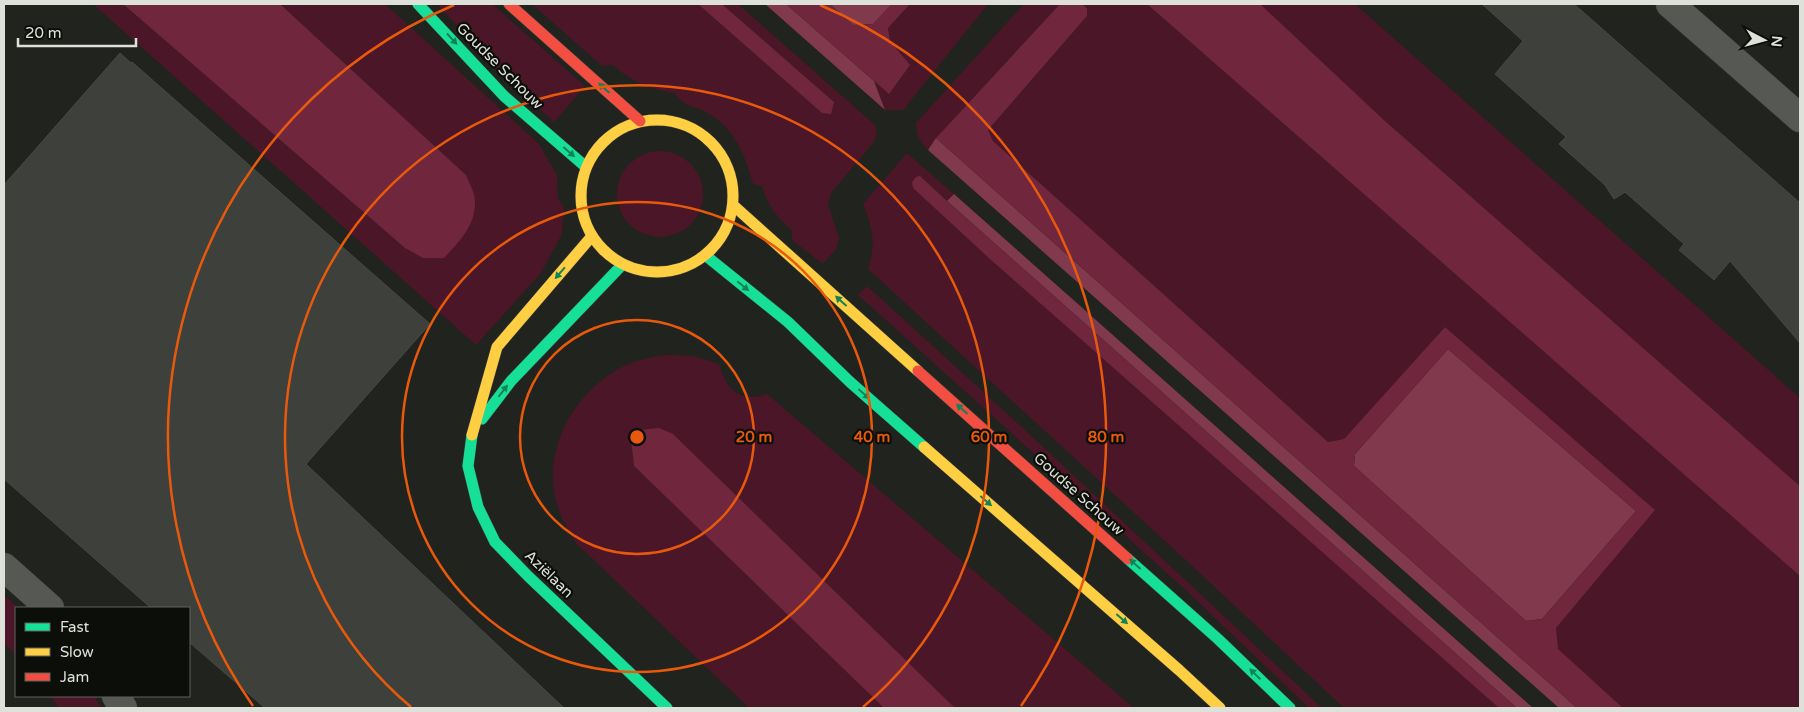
<svg xmlns="http://www.w3.org/2000/svg" width="1804" height="712" font-family="'Varela Round',sans-serif">
  <rect width="100%" height="100%" fill="#21231e"/>
  <g fill="#4b1628">
    <path d="M93 4H123L405 248 423 258 466 175 280 4H385L539 144 557 175 558 198 564 208 562 234 541 273 476 345Z"/>
    <path d="M437 4H492L585 86 554 122 505 78Z"/>
    <path d="M532 4H698L822 113 834 102 722 4H738L875 125 877 134 873 143 831 193 828 205 839 238 836 249 823 264 792 240V230C777 218 768 206 762 186L753 184C745 154 733 125 704 111 690 104 684 107 675 93 649 89 633 83 613 65L602 66Z"/>
    <path d="M910 4H988L903 110H885L874 81 889 94 890 41 888 28Z"/>
    <path d="M1024 4H1060L945 128 928 150C920 142 916 135 916 123Z"/>
    <path d="M1082 4H1147L1800 576V708H1623L1557 649 1556 628 1655 510 1445 327 1344 439 1328 442 993 141 988 130 1087 16V8Z"/>
    <path d="M1260 4H1355L1800 398V486L1385 121Z"/>
    <circle cx="660" cy="194" r="43"/>
    <path d="M907 153 954 194 947 201 920 176 913 188 991 260 1499 708H1344L1189 563 868 269C876 244 873 228 863 204Z"/>
    <path d="M867 286 1023 428 1322 708H1309L1190 594 858 295Z"/>
    <path d="M666 355 693 356 719 364C727 390 739 403 767 394L1134 708H955L673 434 631 440 634 466 884 708H749L576 543C568 530 560 517 556 501 543 448 574 392 622 367 636 360 651 357 666 355Z"/>
    <path d="M4 595 18 608H16V655L4 643Z"/>
    <path d="M50 696H94L101 708H59Z"/>
  </g>
  <g fill="#80394d">
    <path d="M765 4H786L874 81 885 110Z"/>
    <path d="M830 4H892L873 24 853 25Z"/>
    <path d="M936 138 1577 708H1559L928 150Z"/>
    <path d="M954 194 1533 708H1517L947 201Z"/>
    <path d="M1448 349 1636 511 1542 619 1526 621 1354 466 1355 454Z"/>
  </g>
  <g fill="#70263d" fill-rule="evenodd">
    <path d="M123 4H280L466 175C469 183 475 193 475 201 476 225 459 242 444 258H423L405 248Z"/>
    <path d="M698 4H722L834 102 831 114 822 113Z"/>
    <path d="M786 4H830L853 25 873 24 892 4H910L888 28 890 41 910 65 889 94Z"/>
    <path d="M1060 4H1082L1087 8V16L988 130 993 141 1328 442 1344 439 1445 327 1655 510 1556 628 1558 649 1623 708H1577L936 138ZM1448 349 1636 511 1542 619 1526 621 1354 466 1355 454Z"/>
    <path d="M1147 4H1260L1385 121 1800 486V576Z"/>
    <path d="M920 176 947 201 1517 708H1499L991 260 913 188 912 182 916 177Z"/>
    <path d="M659 428 673 434 955 708H884L634 466 631 440 640 430Z"/>
  </g>
  <g fill="#3e403c" stroke="#474944">
    <path d="M1482 4H1574L1800 203V343L1730 261 1714 280 1679 250 1684 244 1625 192 1614 199 1605 185 1559 144 1566 137 1495 74 1523 41Z"/>
    <path d="M120 53 131 63 132 62 430 324 306 464 564 708H265L189 642V608H151L4 479V185Z"/>
  </g>
  <g fill="none" stroke-linecap="round" stroke-linejoin="round">
    <defs>
      <g id="street">
        <path d="M1670 4 1800 118"/>
        <path d="M4 567 50 608"/>
        <path d="M116 696 123 708"/>
      </g>
      <g id="fast">
        <path d="M418 4 504 96 586 167"/>
        <path d="M705 255 788 322 850 382 924 447"/>
        <path d="M482 419 511 381 623 264"/>
        <path d="M472 435 468 466 478 507 495 542 528 576 667 708"/>
        <path d="M1128 559 1218 639 1290 708"/>
      </g>
      <g id="slow">
        <circle cx="657" cy="196" r="76"/>
        <path d="M733 205 918 371"/>
        <path d="M472 435 497 347 592 236"/>
        <path d="M924 447 1179 670 1220 708"/>
      </g>
      <g id="jam">
        <path d="M509 4 640 121"/>
        <path d="M918 371 1128 559"/>
      </g>
    </defs>
    <use href="#street" stroke="#3d3f3a" stroke-width="29"/>
    <use href="#fast" stroke="#3d3f3a" stroke-width="12"/>
    <use href="#slow" stroke="#3d3f3a" stroke-width="12"/>
    <use href="#jam" stroke="#3d3f3a" stroke-width="12"/>
    <use href="#street" stroke="#565854" stroke-width="28"/>
    <use href="#fast" stroke="#16e098" stroke-width="11"/>
    <use href="#slow" stroke="#ffcf43" stroke-width="11"/>
    <use href="#jam" stroke="#f24e42" stroke-width="11"/>
  </g>
  <defs><path id="oneway-solid" d="M-6-.8H1V-3.2L6.5 0L1 3.2V.8H-6Z" transform="scale(1.25)"/></defs>
  <g fill="#128258">
    <use href="#oneway-solid" transform="translate(452 39) rotate(47)"/>
    <use href="#oneway-solid" transform="translate(604 88) rotate(-138)"/>
    <use href="#oneway-solid" transform="translate(569 152) rotate(41)"/>
    <use href="#oneway-solid" transform="translate(560 273) rotate(131)"/>
    <use href="#oneway-solid" transform="translate(743 286) rotate(39)"/>
    <use href="#oneway-solid" transform="translate(841 301) rotate(-138)"/>
    <use href="#oneway-solid" transform="translate(503 391) rotate(-52)"/>
    <use href="#oneway-solid" transform="translate(864 394) rotate(41)"/>
    <use href="#oneway-solid" transform="translate(962 409) rotate(-138)"/>
    <use href="#oneway-solid" transform="translate(986 501) rotate(41)"/>
    <use href="#oneway-solid" transform="translate(1135 564) rotate(-138)"/>
    <use href="#oneway-solid" transform="translate(1122 619) rotate(41)"/>
    <use href="#oneway-solid" transform="translate(1255 674) rotate(-136)"/>
  </g>
  <g fill="none" stroke="#e8590c" stroke-width="2.5">
    <circle cx="637" cy="437" r="117"/>
    <circle cx="637" cy="437" r="235"/>
    <path d="M411 707A352 352 0 1 1 863 707"/>
    <path d="M253 706A469 469 0 0 1 454 5M820 5A469 469 0 0 1 1021 706"/>
  </g>
  <g text-anchor="middle" stroke-width="4.5" stroke-linejoin="round" paint-order="stroke">
    <g font-size="15" fill="#dee1da" stroke="#0c0e09">
      <text transform="translate(500 66) rotate(45)" y="5">Goudse Schouw</text>
      <text transform="translate(1079 494) rotate(42)" y="5">Goudse Schouw</text>
      <text transform="translate(549 574) rotate(44)" y="5">Aziëlaan</text>
    </g>
  </g>
  <circle cx="637" cy="437" r="8" fill="#e8590c" stroke="#0c0e09" stroke-width="2.5"/>
  <g font-size="15" text-anchor="middle" font-weight="bold" fill="#e8590c" stroke="#0c0e09" stroke-width="4.5" stroke-linejoin="round" paint-order="stroke">
    <text x="754" y="442">20 m</text>
    <text x="872" y="442">40 m</text>
    <text x="989" y="442">60 m</text>
    <text x="1106" y="442">80 m</text>
  </g>
  <rect width="1804" height="712" fill="none" stroke="#dee1da" stroke-width="10"/>
  <rect x="15" y="607" width="175" height="90" fill="#0c0e09" stroke="#60625d"/>
  <rect x="25" y="623" width="25" height="8" fill="#16e098" stroke="#60625d"/>
  <text x="60" y="632" font-size="15" fill="#dee1da">Fast</text>
  <rect x="25" y="648" width="25" height="8" fill="#ffcf43" stroke="#60625d"/>
  <text x="60" y="657" font-size="15" fill="#dee1da">Slow</text>
  <rect x="25" y="673" width="25" height="8" fill="#f24e42" stroke="#60625d"/>
  <text x="60" y="682" font-size="15" fill="#dee1da">Jam</text>
  <g transform="translate(1764 40) rotate(96)" stroke="#0c0e09" stroke-width="4" paint-order="stroke">
  <path d="M0-4L9 19L0 12L-9 19Z" fill="#dee1da"/>
  <text y="-8" font-size="14" font-weight="bold" text-anchor="middle" fill="#dee1da">N</text>
  </g>
  <path d="M18 38v8h118v-8" fill="none" stroke="#dee1da" stroke-width="2.5"/>
  <text x="25" y="38" font-size="15" fill="#dee1da" stroke="#0c0e09" stroke-width="4" paint-order="stroke">20 m</text>
</svg>
